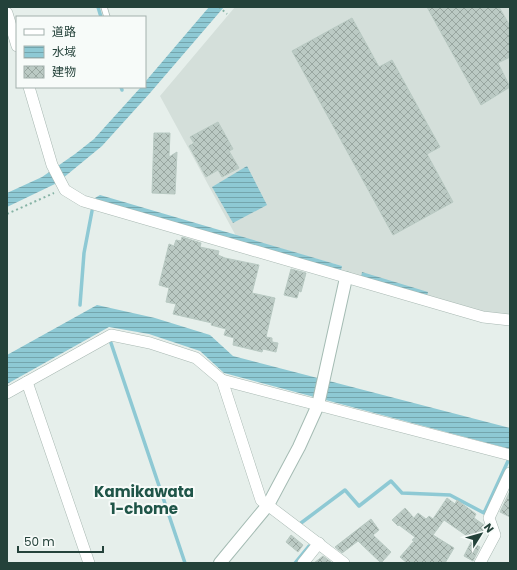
<svg xmlns="http://www.w3.org/2000/svg" width="517" height="570" font-family="Poppins,'Noto Sans JP',sans-serif">
  <defs>
    <pattern id="water-rules" width="6" height="5" patternUnits="userSpaceOnUse"><rect width="6" height="5" fill="#8ec9d4"/><path d="M0 2.5h6" fill="none" stroke="#74a5ad"/></pattern>
    <pattern id="building-cross-hatch" width="8" height="8" patternUnits="userSpaceOnUse"><rect width="8" height="8" fill="#bbcac4"/><path d="M0 0l8 8M0 8l8-8" fill="none" stroke="#98a6a0"/></pattern>
  </defs>
  <rect width="100%" height="100%" fill="#e6efeb"/>
  <path fill="#d4dfda" d="M235 7H510V316L479 312 341 271 342 266 236 236 160 96Z"/>
  <g fill="url(#water-rules)">
    <path d="M209 7H224L150 93 102 146 57 183 7 207V193L42 177 75 154 94 139 141 87H145V82Z"/>
    <path d="M247 166 267 205 233 223 212 187Z"/>
    <path d="M100 195 342 266 341 271 99 201 95 198Z"/>
    <path d="M362 272 428 292 427 296 361 277Z"/>
    <path d="M97 305 155 318 210 335 233 356 510 428V449L224 373 200 351 149 334 109 327 7 384V355Z"/>
  </g>
  <g fill="none" stroke-linecap="round" stroke-linejoin="round">
    <g stroke="#8ec9d4" stroke-width="3.5">
      <path d="M98 7 101 17"/>
      <path d="M121 87 122 90"/>
      <path d="M80 305 84 253 92 211"/>
      <path d="M111 343 185 563"/>
      <path d="M301 523 345 490 359 506 391 481 402 493 450 495 484 513 508 461"/>
      <path d="M295 563 309 546"/>
    </g>
  </g>
  <g fill="url(#building-cross-hatch)" stroke="#b8c9c2">
    <path d="M427 7H499L510 26V57L498 63 510 87 481 105Z"/>
    <path d="M352 18 379 67 392 60 440 147 427 154 453 202 393 235 292 51Z"/>
    <path d="M218 122 233 149 229 151 239 168 222 177 218 170 206 177 189 146 194 143 190 137Z"/>
    <path d="M154 133H170L169 157 177 152 175 194 152 193Z"/>
    <path d="M182 237 201 243 200 247 219 251 218 255 225 258 259 265 252 293 275 298 266 337 272 338V342L278 343 276 352 263 349 262 352 233 345 234 338 224 335 226 329 211 325 212 323 173 314 176 304 166 302 169 288 159 285 169 244 174 246 176 240 181 241Z"/>
    <path d="M291 269 306 273 301 292 299 291 297 298 284 295Z"/>
    <path d="M510 491V517L500 512Z"/>
    <path d="M447 498 455 504 457 500 476 514 474 518 484 525 486 530 477 543 444 520 433 535 454 548 445 563H407L400 557 414 541 412 540 415 537 399 525 398 526 392 520 405 508 414 518 418 513 426 519 429 516 433 519Z"/>
    <path d="M371 519 379 530 373 535 391 552 381 563 358 541 342 553 335 547Z"/>
    <path d="M291 535 303 545 298 552 286 542Z"/>
    <path d="M471 542 480 547 473 561 464 556Z"/>
    <path d="M323 556 331 562 314 563Z"/>
  </g>
  <g fill="none" stroke-linecap="round" stroke-linejoin="round">
    <defs>
      <path id="lane" d="M104 7 107 17"/>
      <g id="street">
        <path d="M7 13 17 46"/>
        <path d="M29 87 52 165 65 190 83 201 483 317 510 320"/>
        <path d="M222 380 261 500 344 563"/>
        <path d="M27 382 89 563"/>
        <path d="M7 393 111 335 150 343 196 358 222 380 510 455"/>
        <path d="M303 563 319 543"/>
        <path d="M480 563 495 535 489 518 510 473"/>
      </g>
      <path id="secondary" d="M220 563 268 505 299 447 318 405 346 278"/>
    </defs>
    <use href="#lane" stroke="#a8b8b2" stroke-width="7"/>
    <use href="#street" stroke="#a8b8b2" stroke-width="12"/>
    <use href="#secondary" stroke="#a4bbb3" stroke-width="14"/>
    <g stroke="#86b3a5" stroke-width="2" stroke-dasharray="2 3" stroke-linecap="butt">
      <path d="M219 7 227 14"/>
      <path d="M7 214 54 193"/>
    </g>
    <use href="#lane" stroke="#fff" stroke-width="5.5"/>
    <use href="#street" stroke="#fff" stroke-width="11"/>
    <use href="#secondary" stroke="#fff" stroke-width="12"/>
  </g>
  <g text-anchor="middle" stroke-width="4" stroke-linejoin="round" paint-order="stroke">
    <g font-size="15" font-weight="bold" fill="#1f5548" stroke="#f7fbf9">
      <text x="144" y="497">Kamikawata<tspan x="144" dy="17">1-chome</tspan></text>
    </g>
  </g>
  <rect width="517" height="570" fill="none" stroke="#24423a" stroke-width="16"/>
  <rect x="16" y="16" width="130" height="72" fill="#f7fbf9" stroke="#a3b1ad"/>
  <rect x="24" y="29" width="20" height="6" fill="#ffffff" stroke="#a3b1ad"/>
  <text x="52" y="36" font-size="12" fill="#24423a">道路</text>
  <rect x="24" y="46" width="20" height="12" fill="url(#water-rules)" stroke="#a3b1ad"/>
  <text x="52" y="56" font-size="12" fill="#24423a">水域</text>
  <rect x="24" y="66" width="20" height="12" fill="url(#building-cross-hatch)" stroke="#a3b1ad"/>
  <text x="52" y="76" font-size="12" fill="#24423a">建物</text>
  <g transform="translate(481 534) rotate(53)" stroke="#f7fbf9" stroke-width="3" paint-order="stroke">
  <path d="M0-3L7 15L0 10L-7 15Z" fill="#24423a"/>
  <text y="-6" font-size="11" font-weight="bold" text-anchor="middle" fill="#24423a">N</text>
  </g>
  <path d="M18 546v6h85v-6" fill="none" stroke="#24423a" stroke-width="2"/>
  <text x="24" y="546" font-size="12" fill="#24423a" stroke="#f7fbf9" stroke-width="3" paint-order="stroke">50 m</text>
</svg>
